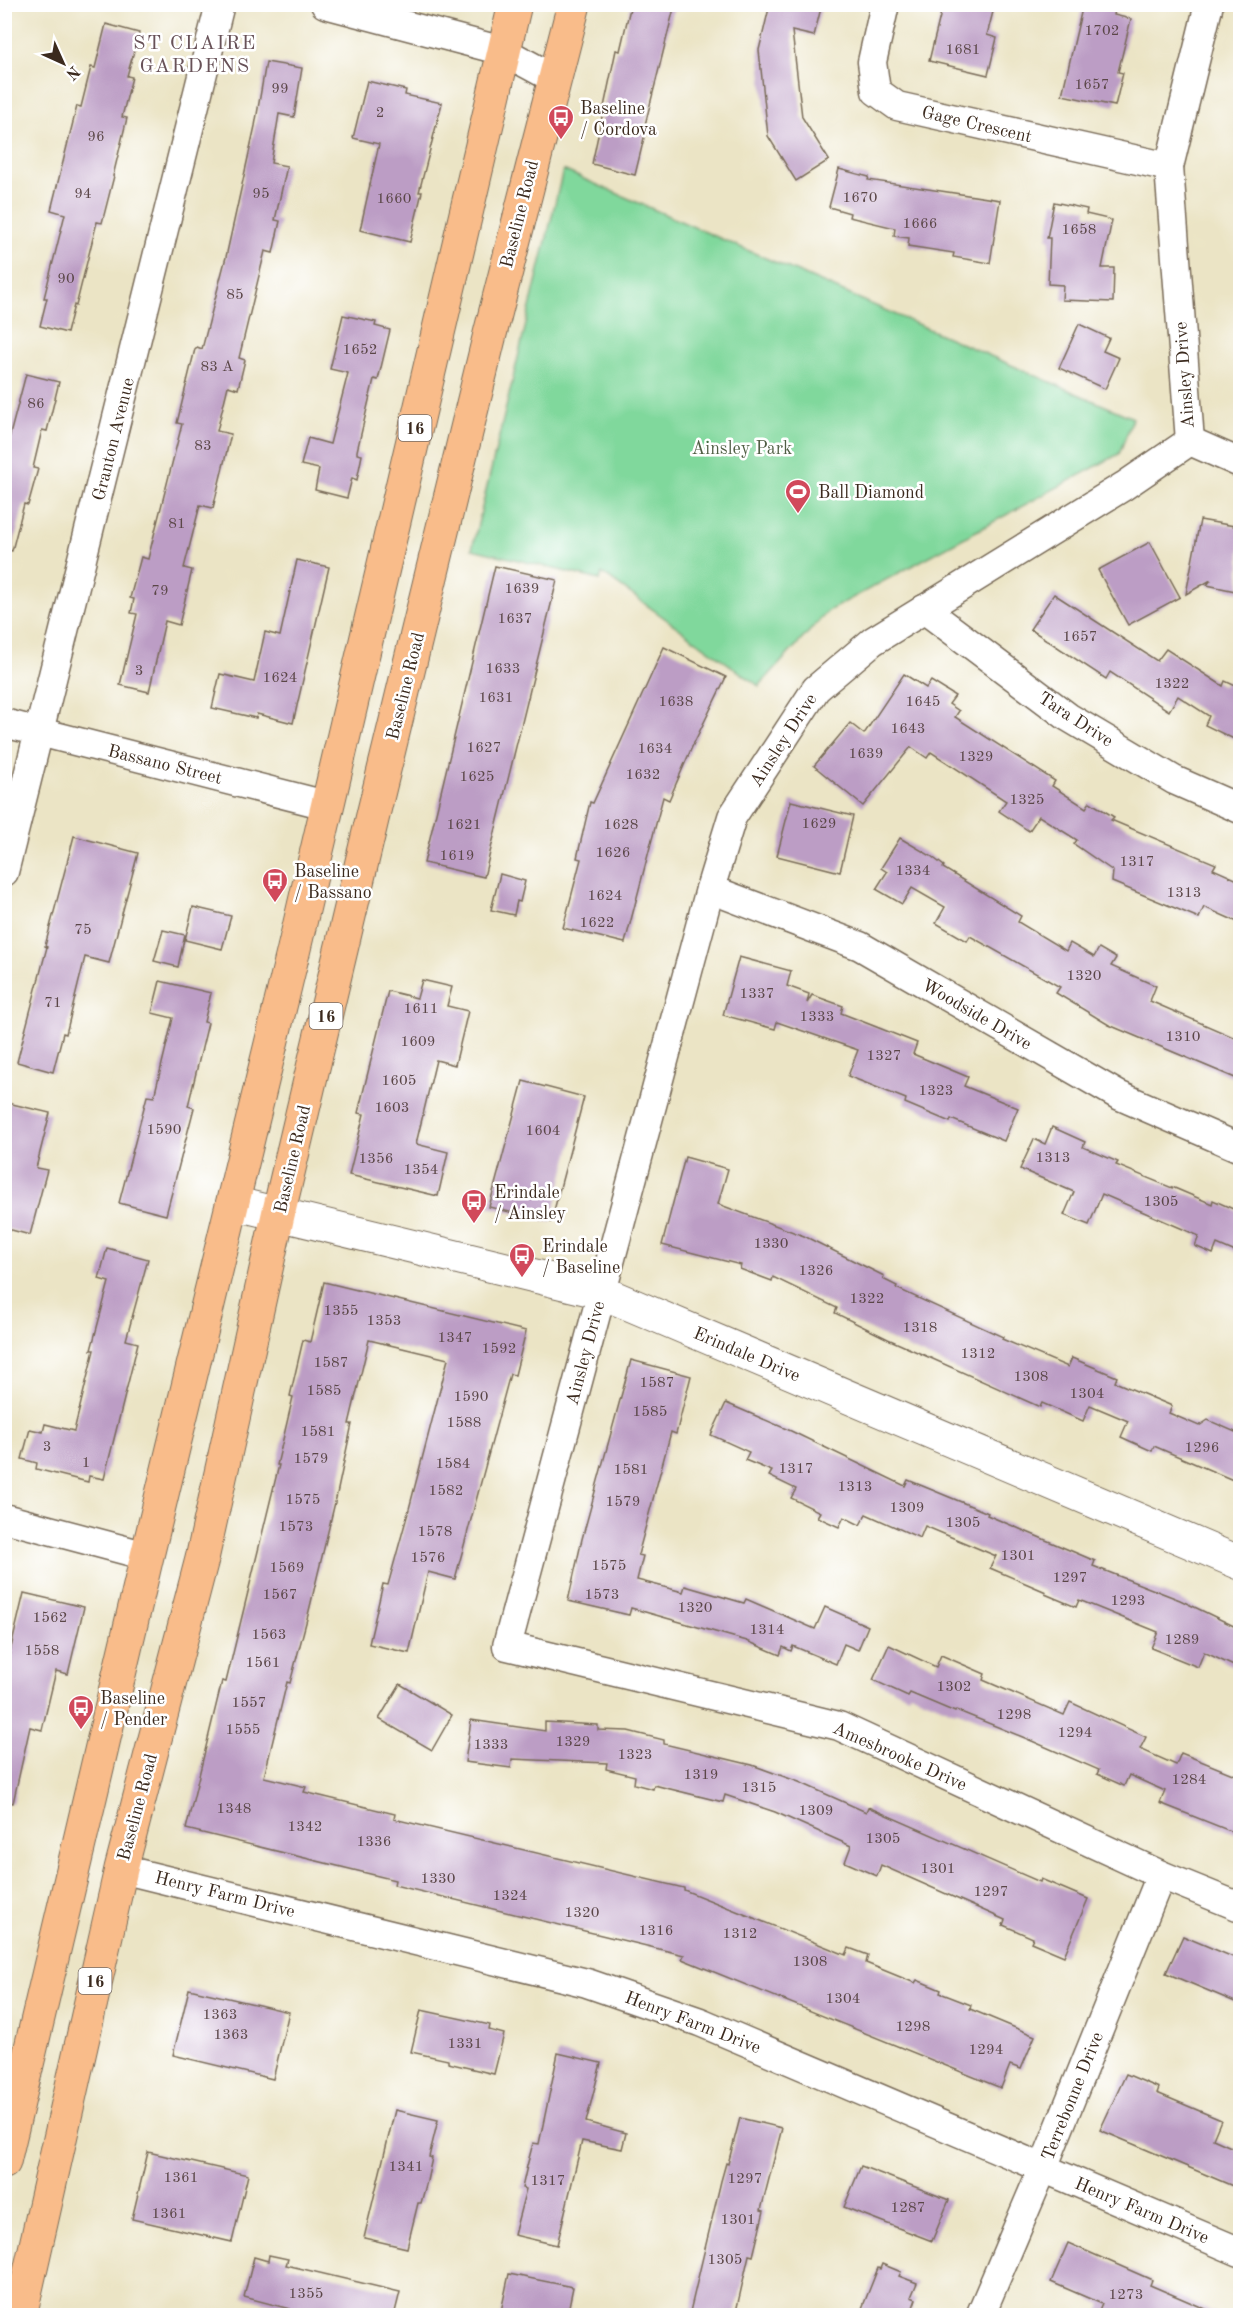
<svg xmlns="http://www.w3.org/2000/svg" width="1245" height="2320" font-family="'Old Standard TT',serif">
  <rect width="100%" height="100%" fill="#fff"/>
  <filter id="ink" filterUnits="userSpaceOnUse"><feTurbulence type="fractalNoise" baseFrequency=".0167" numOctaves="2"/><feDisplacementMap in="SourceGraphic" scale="12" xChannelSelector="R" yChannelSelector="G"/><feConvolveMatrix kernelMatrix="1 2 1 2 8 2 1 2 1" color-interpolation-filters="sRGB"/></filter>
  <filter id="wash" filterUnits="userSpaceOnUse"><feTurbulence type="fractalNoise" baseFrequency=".008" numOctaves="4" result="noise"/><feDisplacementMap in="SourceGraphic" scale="24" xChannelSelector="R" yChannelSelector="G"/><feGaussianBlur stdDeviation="1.35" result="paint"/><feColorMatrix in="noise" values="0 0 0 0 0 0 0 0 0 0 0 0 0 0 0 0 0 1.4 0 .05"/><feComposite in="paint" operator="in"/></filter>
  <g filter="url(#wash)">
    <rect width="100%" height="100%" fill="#ebe4c5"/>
    <path fill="#80d89c" stroke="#5e815d" stroke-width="1.5" d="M563 170 1133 418 1119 454 828 611 759 686 602 573 600 580 472 549Z"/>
    <g id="blocks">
      <g fill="#bc9dc5">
        <path d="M631 4H675L643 133 645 134 635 175 592 164 616 50 620 51Z"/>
        <path d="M770 4H822L814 36 792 31 802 117 829 160 796 181 768 136 759 50Z"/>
        <path d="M943 4H995L987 35 997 38 988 75 929 61Z"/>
        <path d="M1083 4H1116L1114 15 1131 19 1118 72 1123 73 1115 106 1062 95Z"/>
        <path d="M106 24 139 33 127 76 132 77 122 117 127 118 113 176H114L102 223 97 222 76 306 74 305 67 333 40 326 47 298H44L65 214 51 210 77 106 81 107 91 67 95 68Z"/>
        <path d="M266 62 302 68 294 117 279 114 271 163 287 166 275 220 280 221 273 253 265 251 239 358 245 360 238 389 228 386 217 431 231 434 213 508 200 505 184 568 192 570 179 625 165 621 149 692 120 685 137 614 131 613 134 599 130 598 141 557 148 559 182 424 177 423 195 349 197 347 202 349 226 257 255 126Z"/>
        <path d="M367 81 406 90 405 95 442 103 419 192H422L410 242 360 230 379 144 353 138Z"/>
        <path d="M839 169 869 177 868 180 1000 200 990 263 953 257 954 253 908 246 909 238 894 236 895 228 849 217 850 213 829 207Z"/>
        <path d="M1054 202 1087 209 1086 214 1112 220 1102 268H1114L1113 302 1062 300 1063 285 1048 284 1050 238H1047Z"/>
        <path d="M343 315 376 322 375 326 390 330 378 380 374 379 357 451V454L362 455 357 480 352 478 347 498 315 490 319 469 301 465 308 438 330 444 348 373 330 369Z"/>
        <path d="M1079 324 1109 338 1103 351 1119 358 1105 389 1059 368Z"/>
        <path d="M26 374 59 382 47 431 42 430 33 468 38 469 28 505 24 504 12 551 4 550V445L7 446Z"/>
        <path d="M1200 520 1240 527V592L1207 585 1211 580 1186 594Z"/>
        <path d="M1150 542 1180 597 1128 625 1098 570Z"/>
        <path d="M297 560 329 567 293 723 257 714 256 718 212 708 220 674 254 682 265 632 280 636Z"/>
        <path d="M495 566 557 580 484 877 424 863Z"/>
        <path d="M1054 594 1157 661 1166 649 1223 686 1225 681 1240 688V742L1205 725 1209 716 1178 696 1169 711 1110 672 1106 679 1030 629Z"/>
        <path d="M664 647 726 677 692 747 669 800 663 797 625 943 563 928 581 859 577 858 590 802 593 803Z"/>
        <path d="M904 674 926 688 931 681 955 696 949 704 959 711 955 717 1055 781 1052 786 1086 808 1090 802 1114 817 1111 820 1216 864 1213 869 1240 881V923L1204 907 1199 918 1112 882 1113 871 1074 844 1077 840 1039 816 1029 831 999 811 1006 801 931 752 927 758 911 747 863 806 814 766 850 723 864 734Z"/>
        <path d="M791 801 853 816 840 872 777 856Z"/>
        <path d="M74 836 138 853 109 963 85 957 66 1034 63 1033 53 1072 17 1062 47 947 45 946Z"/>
        <path d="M900 838 931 856 944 866 943 868 1021 916 1018 922 1066 951 1070 943 1094 957 1099 948 1116 958 1111 966 1156 986 1150 1001 1240 1040V1080L1109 1025 1056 993 1060 987 970 936 967 941 936 923 945 907 912 888 902 904 876 889 887 872 881 868Z"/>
        <path d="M500 874 525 881 520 902 517 901 514 915 491 910Z"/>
        <path d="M193 907 231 916 222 949 185 940Z"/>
        <path d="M163 930 185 935 178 967 154 961Z"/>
        <path d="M739 957 791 971 787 986 809 994 807 1003 812 995 843 1006 841 1013 917 1043 913 1054 968 1077 964 1086 1018 1108 1004 1141 951 1119 950 1122 905 1103 906 1099 848 1076 858 1050 777 1022 775 1029 723 1015Z"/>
        <path d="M422 980 452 987 447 1006 468 1011 455 1065 436 1060 416 1144 448 1152 438 1196 349 1175 364 1114 358 1113 388 991 417 998Z"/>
        <path d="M160 981 211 993 204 1022 208 1023 188 1106 194 1108 166 1215 119 1203 147 1096 154 1097 173 1018 152 1013Z"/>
        <path d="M523 1081 584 1097 551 1222 489 1207Z"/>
        <path d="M8 1103 50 1113 36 1168 47 1170 30 1235 4 1228V1118Z"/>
        <path d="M1052 1127 1085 1142 1083 1147 1118 1162 1116 1165 1172 1188V1187L1212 1204 1213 1200 1240 1212V1254L1217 1244 1213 1254 1195 1246 1199 1236 1102 1194 1089 1225 1064 1215 1074 1192 1020 1169 1034 1139 1045 1144Z"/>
        <path d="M685 1157 728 1169 718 1204 804 1236 884 1276 883 1279 897 1286 896 1288 1003 1337 1002 1339 1068 1367 1072 1358 1117 1377 1115 1382 1172 1406 1169 1413 1199 1426 1208 1420 1240 1434V1483L1154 1446 1152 1451 1121 1437 1128 1421 1090 1405 1083 1421 1042 1403 1040 1407 888 1339 835 1313 837 1308 773 1277 772 1281 740 1269 741 1265 662 1245Z"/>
        <path d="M107 1248 148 1259 126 1340 138 1343 104 1479 89 1476 88 1482 36 1469 37 1463 22 1459 30 1429 43 1432 45 1424 74 1431 94 1350H91L109 1282 99 1279Z"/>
        <path d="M324 1282 526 1331 515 1375 510 1374 455 1579 428 1572 409 1653 369 1644 383 1584 388 1585 409 1509 448 1359 369 1340 349 1424H352L337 1494 308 1615 290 1683 287 1682 264 1777 306 1787 304 1792 395 1814 394 1819 684 1888V1890L846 1955 849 1948 868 1955 866 1963 915 1983 917 1980 941 1990 940 1993 971 2005 970 2009 1035 2036 1021 2069 1010 2065 1001 2088 682 1959 684 1955 394 1885 395 1880 186 1829 222 1681 226 1682 279 1465H277L293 1397 290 1396 303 1340 310 1342Z"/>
        <path d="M631 1360 691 1376 676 1434 671 1432 638 1555 643 1556 637 1580 683 1592 685 1586 744 1603 746 1599 815 1629 825 1607 868 1626 858 1650 844 1644 836 1664 793 1646 791 1651 783 1647 780 1655 747 1641 631 1608 629 1615 568 1601 582 1539Z"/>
        <path d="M726 1403 791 1431 905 1486 908 1480 988 1513 987 1515 1095 1561 1093 1566 1180 1600 1240 1629V1669L1204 1652 1198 1667 1151 1648 1158 1632 1079 1600 1076 1607 1045 1594 1046 1592 990 1568 996 1556 925 1526 920 1538 866 1514 860 1525 844 1517 839 1527 817 1517 820 1512 791 1498 796 1489 769 1476 772 1471 745 1460 749 1452 711 1435Z"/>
        <path d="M24 1593 84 1607 68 1674 56 1671 42 1730 30 1727 13 1803 4 1802V1677Z"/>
        <path d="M889 1645 936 1667 941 1655 985 1674 983 1680 1064 1715 1070 1702 1146 1737 1140 1749 1176 1765 1181 1753 1240 1777V1835L1160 1803 1165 1791 1129 1775 1124 1786 1097 1774 1099 1770 1025 1738 956 1710 955 1712 910 1693 908 1696 873 1680Z"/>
        <path d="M400 1684 452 1715 432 1750 379 1719Z"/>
        <path d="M471 1720 545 1731V1722L598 1725V1730L628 1731 664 1740V1744L752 1765 799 1782 866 1812 868 1807 1040 1882 1041 1879 1088 1899 1064 1956 1031 1942 1033 1938 1003 1925 1005 1920 881 1865 877 1876 845 1862 851 1846 775 1812 725 1795 723 1802 654 1785 653 1789 634 1784 635 1776 606 1769 607 1763 512 1759 511 1768 465 1762Z"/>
        <path d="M1183 1936 1240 1960V2004L1166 1973Z"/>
        <path d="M189 1989 289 2012 273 2079 173 2055Z"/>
        <path d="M421 2010 490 2025 489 2030 504 2034 494 2074 448 2063V2060L411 2052Z"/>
        <path d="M558 2053 601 2063 586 2122 626 2133 622 2149 582 2141 557 2245 514 2235 526 2189 522 2188 527 2166 533 2143 539 2144Z"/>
        <path d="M1126 2074 1159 2088 1157 2093 1221 2120 1213 2139 1240 2151V2189L1100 2130Z"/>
        <path d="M395 2110 438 2120 429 2157 432 2158 427 2181 421 2203H418L407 2248 364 2238Z"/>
        <path d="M740 2118 782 2128 761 2210 764 2211 753 2256 749 2255 735 2316H689L721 2181 726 2163 728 2164Z"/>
        <path d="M148 2152 248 2175 232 2242 132 2219Z"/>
        <path d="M861 2166 949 2200 932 2241 844 2207Z"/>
        <path d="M1068 2243 1152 2280 1150 2285 1222 2316H1097L1102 2304 1051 2282Z"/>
        <path d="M269 2255 288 2259 286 2265 400 2292 394 2316H288L290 2309 244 2297 254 2257 268 2261Z"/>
        <path d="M882 2264 901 2272 899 2276 917 2283 911 2297 916 2299 910 2316H859L878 2268 880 2269Z"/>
        <path d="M509 2274 573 2287 567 2316H500Z"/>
      </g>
    </g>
  </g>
  <g filter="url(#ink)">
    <use href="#blocks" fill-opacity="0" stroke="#796b58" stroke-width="1.5"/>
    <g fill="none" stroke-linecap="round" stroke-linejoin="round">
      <defs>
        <g id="minor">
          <path d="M325 4 503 51 553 78"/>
          <path d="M885 4 872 62 876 91 897 106 1169 167"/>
          <path d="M1190 441 1124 486 873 641 816 689 732 817 710 889 507 1646 839 1726 1161 1875 1240 1907"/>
          <path d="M1190 441 1169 167 1209 4"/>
          <path d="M1190 441 1240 463"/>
          <path d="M924 609 1068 717 1174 780 1240 809"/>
          <path d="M4 723 326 805"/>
          <path d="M4 872 220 4"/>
          <path d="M710 889 860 946 1118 1095 1240 1148"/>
          <path d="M4 1518 147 1556"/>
          <path d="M121 1869 587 1983 700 2022 1240 2252"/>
          <path d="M980 2316 1043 2168 1161 1875"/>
        </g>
        <path id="tertiary" d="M233 1203 601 1292 1240 1563"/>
        <g id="primary">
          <path d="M4 2162 147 1556 293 953 515 4"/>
          <path d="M20 2316 121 1869 202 1559 278 1215 374 811 490 334 574 4"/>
        </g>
      </defs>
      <use href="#minor" stroke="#796b58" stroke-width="31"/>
      <use href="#tertiary" stroke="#796b58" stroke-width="35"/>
      <use href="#primary" stroke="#796b58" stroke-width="35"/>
      <use href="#minor" stroke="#fff" stroke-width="28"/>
      <use href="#tertiary" stroke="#fff" stroke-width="33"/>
      <use href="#primary" stroke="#f9bc8a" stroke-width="33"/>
    </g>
  </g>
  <defs>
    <symbol id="bus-pin" viewBox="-11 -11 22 30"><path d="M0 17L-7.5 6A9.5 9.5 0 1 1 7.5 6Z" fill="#d1495b" stroke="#fff"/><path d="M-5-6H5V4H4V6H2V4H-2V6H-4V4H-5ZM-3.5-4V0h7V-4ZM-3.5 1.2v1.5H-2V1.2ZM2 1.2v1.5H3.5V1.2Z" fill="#fff"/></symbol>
    <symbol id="stadium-pin" viewBox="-11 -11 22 30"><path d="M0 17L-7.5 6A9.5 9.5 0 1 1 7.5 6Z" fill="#d1495b" stroke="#fff"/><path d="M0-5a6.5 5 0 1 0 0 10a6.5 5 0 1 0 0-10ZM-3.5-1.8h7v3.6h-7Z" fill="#fff"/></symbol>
  </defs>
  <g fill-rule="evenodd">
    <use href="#bus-pin" x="546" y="103" width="30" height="40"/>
    <use href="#stadium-pin" x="783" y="477" width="30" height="40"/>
    <use href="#bus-pin" x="260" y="866" width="30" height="40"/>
    <use href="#bus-pin" x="459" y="1187" width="30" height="40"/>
    <use href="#bus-pin" x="507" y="1241" width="30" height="40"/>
    <use href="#bus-pin" x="66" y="1693" width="30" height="40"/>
  </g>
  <g text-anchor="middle" stroke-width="5" stroke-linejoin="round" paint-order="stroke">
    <g font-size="15" fill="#5b4748">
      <text x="1102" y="35">1702</text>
      <text x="963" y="54">1681</text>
      <text x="1092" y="89">1657</text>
      <text x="280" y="93">99</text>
      <text x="380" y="117">2</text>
      <text x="96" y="141">96</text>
      <text x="83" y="198">94</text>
      <text x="261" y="198">95</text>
      <text x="860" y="202">1670</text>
      <text x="394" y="203">1660</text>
      <text x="920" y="228">1666</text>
      <text x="1079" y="234">1658</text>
      <text x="66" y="283">90</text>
      <text x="235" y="299">85</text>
      <text x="360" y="354">1652</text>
      <text x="217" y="371">83 A</text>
      <text x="36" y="408">86</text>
      <text x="203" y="450">83</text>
      <text x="177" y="528">81</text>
      <text x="522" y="593">1639</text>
      <text x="160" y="595">79</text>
      <text x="515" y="623">1637</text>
      <text x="1080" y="641">1657</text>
      <text x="503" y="673">1633</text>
      <text x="139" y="675">3</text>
      <text x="280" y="682">1624</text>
      <text x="1172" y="688">1322</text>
      <text x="496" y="702">1631</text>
      <text x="676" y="706">1638</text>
      <text x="923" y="706">1645</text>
      <text x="908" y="733">1643</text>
      <text x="484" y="752">1627</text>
      <text x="655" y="753">1634</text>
      <text x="866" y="758">1639</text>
      <text x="976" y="761">1329</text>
      <text x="643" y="779">1632</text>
      <text x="477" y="781">1625</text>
      <text x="1027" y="804">1325</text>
      <text x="819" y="828">1629</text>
      <text x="464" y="829">1621</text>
      <text x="621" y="829">1628</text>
      <text x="613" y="857">1626</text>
      <text x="457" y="860">1619</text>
      <text x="1137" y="866">1317</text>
      <text x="913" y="875">1334</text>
      <text x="1184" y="897">1313</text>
      <text x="605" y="900">1624</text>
      <text x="597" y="927">1622</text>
      <text x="83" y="934">75</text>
      <text x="1084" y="980">1320</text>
      <text x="757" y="998">1337</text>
      <text x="53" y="1007">71</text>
      <text x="421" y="1013">1611</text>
      <text x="817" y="1021">1333</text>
      <text x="1183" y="1041">1310</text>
      <text x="418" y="1046">1609</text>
      <text x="884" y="1060">1327</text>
      <text x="399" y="1085">1605</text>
      <text x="936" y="1095">1323</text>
      <text x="392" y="1112">1603</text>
      <text x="164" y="1134">1590</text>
      <text x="543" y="1135">1604</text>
      <text x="1053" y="1162">1313</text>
      <text x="376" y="1163">1356</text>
      <text x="421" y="1174">1354</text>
      <text x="1161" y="1206">1305</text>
      <text x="771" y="1248">1330</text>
      <text x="816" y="1275">1326</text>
      <text x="867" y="1303">1322</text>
      <text x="341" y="1315">1355</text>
      <text x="384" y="1325">1353</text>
      <text x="920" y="1332">1318</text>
      <text x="455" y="1342">1347</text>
      <text x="499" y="1353">1592</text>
      <text x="978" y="1358">1312</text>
      <text x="331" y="1367">1587</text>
      <text x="1031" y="1381">1308</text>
      <text x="657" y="1387">1587</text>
      <text x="324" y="1395">1585</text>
      <text x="1087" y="1398">1304</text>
      <text x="471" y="1401">1590</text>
      <text x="650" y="1416">1585</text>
      <text x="464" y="1427">1588</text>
      <text x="318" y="1436">1581</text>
      <text x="47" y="1451">3</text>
      <text x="1202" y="1452">1296</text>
      <text x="311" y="1463">1579</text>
      <text x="86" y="1467">1</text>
      <text x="453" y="1468">1584</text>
      <text x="796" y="1473">1317</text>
      <text x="631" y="1474">1581</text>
      <text x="855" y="1491">1313</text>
      <text x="446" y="1495">1582</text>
      <text x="303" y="1504">1575</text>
      <text x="623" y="1506">1579</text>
      <text x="907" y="1512">1309</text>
      <text x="963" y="1527">1305</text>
      <text x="296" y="1531">1573</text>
      <text x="435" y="1536">1578</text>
      <text x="1018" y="1560">1301</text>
      <text x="428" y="1562">1576</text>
      <text x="609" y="1570">1575</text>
      <text x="287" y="1572">1569</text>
      <text x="1070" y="1582">1297</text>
      <text x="280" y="1599">1567</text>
      <text x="602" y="1599">1573</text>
      <text x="1128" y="1605">1293</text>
      <text x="695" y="1612">1320</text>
      <text x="50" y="1622">1562</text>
      <text x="767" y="1634">1314</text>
      <text x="269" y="1639">1563</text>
      <text x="1182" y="1644">1289</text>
      <text x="42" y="1655">1558</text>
      <text x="263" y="1667">1561</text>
      <text x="954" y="1691">1302</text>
      <text x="249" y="1707">1557</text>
      <text x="1014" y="1719">1298</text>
      <text x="243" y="1734">1555</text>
      <text x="1075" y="1737">1294</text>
      <text x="573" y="1746">1329</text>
      <text x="491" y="1749">1333</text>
      <text x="635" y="1759">1323</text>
      <text x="701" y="1779">1319</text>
      <text x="1189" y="1784">1284</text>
      <text x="759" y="1792">1315</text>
      <text x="234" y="1813">1348</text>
      <text x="816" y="1815">1309</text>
      <text x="305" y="1831">1342</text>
      <text x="883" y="1843">1305</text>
      <text x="374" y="1846">1336</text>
      <text x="938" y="1873">1301</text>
      <text x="438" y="1883">1330</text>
      <text x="991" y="1896">1297</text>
      <text x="510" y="1900">1324</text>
      <text x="582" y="1917">1320</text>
      <text x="656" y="1935">1316</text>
      <text x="740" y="1938">1312</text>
      <text x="810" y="1966">1308</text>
      <text x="843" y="2003">1304</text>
      <text x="220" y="2019">1363</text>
      <text x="913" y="2031">1298</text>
      <text x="231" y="2039">1363</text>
      <text x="465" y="2048">1331</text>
      <text x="986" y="2054">1294</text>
      <text x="406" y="2171">1341</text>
      <text x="181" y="2182">1361</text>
      <text x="745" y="2183">1297</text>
      <text x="548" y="2185">1317</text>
      <text x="908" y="2212">1287</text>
      <text x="169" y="2218">1361</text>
      <text x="738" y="2224">1301</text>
      <text x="725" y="2264">1305</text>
      <text x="306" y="2298">1355</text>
      <text x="1126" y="2299">1273</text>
    </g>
    <g fill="#fff" stroke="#766a62" stroke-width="1.5">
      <rect x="398.5" y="415" width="33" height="26" rx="4.5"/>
      <rect x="309.5" y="1003" width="33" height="26" rx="4.5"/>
      <rect x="78.5" y="1968" width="33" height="26" rx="4.5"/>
    </g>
    <g font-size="16" font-weight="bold" fill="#3b2a1e">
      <text x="415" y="434">16</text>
      <text x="326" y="1022">16</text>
      <text x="95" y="1987">16</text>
    </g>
    <g font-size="18" fill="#3b2a1e" stroke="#fff" text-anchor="start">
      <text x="580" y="114">Baseline<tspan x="580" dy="21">/ Cordova</tspan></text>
      <text x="818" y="498">Ball Diamond</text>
      <text x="294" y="877">Baseline<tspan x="294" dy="21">/ Bassano</tspan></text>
      <text x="494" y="1198">Erindale<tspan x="494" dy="21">/ Ainsley</tspan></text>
      <text x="542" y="1252">Erindale<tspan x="542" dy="21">/ Baseline</tspan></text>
      <text x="100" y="1704">Baseline<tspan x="100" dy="21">/ Pender</tspan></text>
    </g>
    <g font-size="18" fill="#3b2a1e" stroke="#fff">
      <text transform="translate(977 124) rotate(13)" y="6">Gage Crescent</text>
      <text transform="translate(519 214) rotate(-76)" y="6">Baseline Road</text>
      <text transform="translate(1184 375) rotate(-94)" y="6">Ainsley Drive</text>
      <text transform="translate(113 439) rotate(-76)" y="6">Granton Avenue</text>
      <text transform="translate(405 686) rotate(-76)" y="6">Baseline Road</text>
      <text transform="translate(1076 719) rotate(33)" y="6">Tara Drive</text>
      <text transform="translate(783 740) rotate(-57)" y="6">Ainsley Drive</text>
      <text transform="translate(165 764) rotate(14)" y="6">Bassano Street</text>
      <text transform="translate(977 1014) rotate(30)" y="6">Woodside Drive</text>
      <text transform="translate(292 1159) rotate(-77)" y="6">Baseline Road</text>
      <text transform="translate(585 1353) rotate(-75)" y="6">Ainsley Drive</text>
      <text transform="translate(747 1354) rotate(23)" y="6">Erindale Drive</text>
      <text transform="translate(900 1756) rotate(24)" y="6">Amesbrooke Drive</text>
      <text transform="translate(137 1807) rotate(-75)" y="6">Baseline Road</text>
      <text transform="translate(225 1894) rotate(14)" y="6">Henry Farm Drive</text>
      <text transform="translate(693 2022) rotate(21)" y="6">Henry Farm Drive</text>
      <text transform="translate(1072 2096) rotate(-68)" y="6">Terrebonne Drive</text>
      <text transform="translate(1142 2210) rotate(23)" y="6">Henry Farm Drive</text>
    </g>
    <g font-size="18" fill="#505e44" stroke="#fff">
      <text x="742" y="454">Ainsley Park</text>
    </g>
    <g font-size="20" letter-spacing="1.5" fill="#685258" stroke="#fff">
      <text x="195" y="49">ST CLAIRE<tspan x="195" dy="23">GARDENS</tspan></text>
    </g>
  </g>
  <rect width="1245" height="2320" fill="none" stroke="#fff" stroke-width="24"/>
  <g transform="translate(63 63) rotate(135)" stroke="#ffffff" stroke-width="4.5" paint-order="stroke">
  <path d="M0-4.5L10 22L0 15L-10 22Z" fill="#3b2a1e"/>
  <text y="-9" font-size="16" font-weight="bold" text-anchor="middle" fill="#3b2a1e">N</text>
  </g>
</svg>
